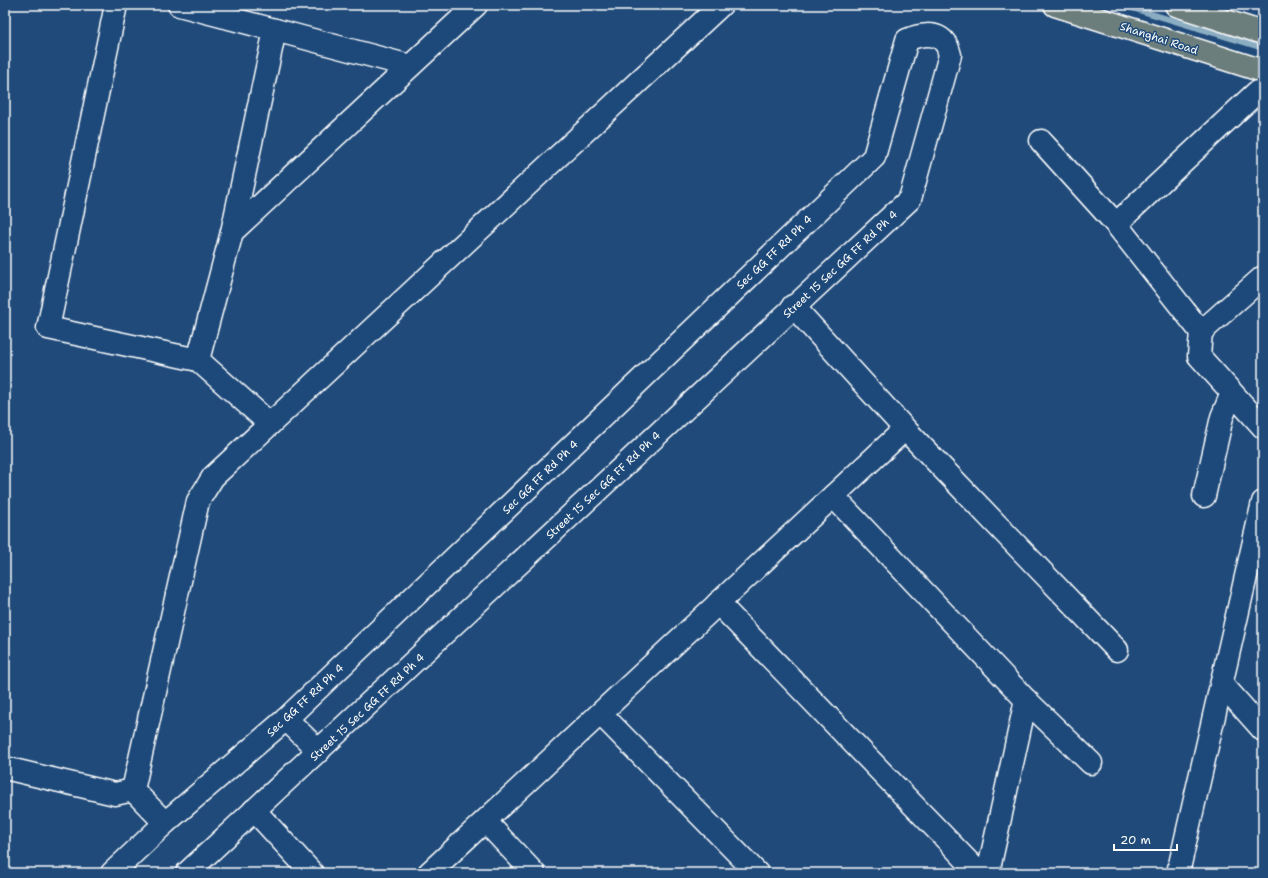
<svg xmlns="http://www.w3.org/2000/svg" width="1268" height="878" font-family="'Shantell Sans',sans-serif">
  <rect width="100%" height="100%" fill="#1f4a7a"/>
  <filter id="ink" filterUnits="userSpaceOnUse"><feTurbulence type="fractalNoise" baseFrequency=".025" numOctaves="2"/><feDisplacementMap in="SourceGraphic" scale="8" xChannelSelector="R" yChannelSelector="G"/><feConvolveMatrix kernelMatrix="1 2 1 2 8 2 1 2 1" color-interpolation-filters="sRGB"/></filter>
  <g filter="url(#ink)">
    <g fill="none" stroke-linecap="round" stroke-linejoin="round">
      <path stroke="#8badc2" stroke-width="6" d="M1122 5 1263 48"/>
      <defs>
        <g id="minor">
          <path d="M116 5 48 328 198 360 270 424"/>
          <path d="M179 5 275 30 232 232"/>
          <path d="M275 30 410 66"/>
          <path d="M1041 141 1116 224 1201 332"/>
          <path d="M1116 224 1257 92 1263 98"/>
          <path d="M1263 277 1201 332 1199 356 1263 427"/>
          <path d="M793 306 905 429 1117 650"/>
          <path d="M198 360 232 232 476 5"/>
          <path d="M833 496 1026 700 1091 763"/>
          <path d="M1204 496 1222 417 1232 393"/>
          <path d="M718 603 979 873"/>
          <path d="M1222 684 1263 730"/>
          <path d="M601 714 757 873"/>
          <path d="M286 719 319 751"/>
          <path d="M5 768 115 794 133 790 165 823"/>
          <path d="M133 790 198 501 213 477 721 5"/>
          <path d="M254 810 312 873"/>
          <path d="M485 821 534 873"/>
          <path d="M112 873 165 823 286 719 874 157 907 40C918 35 936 31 945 43 947 45 949 51 950 55L910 199 187 873"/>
          <path d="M429 873 905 429"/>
          <path d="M988 873 1026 700"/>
          <path d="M1178 873 1263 502"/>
        </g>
        <g id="primary">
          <path d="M1055 5 1263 71"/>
          <path d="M1176 5 1263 33"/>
        </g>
      </defs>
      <use href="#minor" stroke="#fff" stroke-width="25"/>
      <use href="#primary" stroke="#fff" stroke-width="25"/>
      <use href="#minor" stroke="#1f4a7a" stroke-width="22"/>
      <use href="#primary" stroke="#6c7e7c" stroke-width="22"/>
    </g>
  </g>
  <g text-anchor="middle" stroke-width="3" stroke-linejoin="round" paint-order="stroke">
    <g font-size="11" fill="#fff" stroke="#1f4a7a">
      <text transform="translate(1159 38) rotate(18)" y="4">Shanghai Road</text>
      <text transform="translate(774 252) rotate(-44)" y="4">Sec GG FF Rd Ph 4</text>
      <text transform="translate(840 264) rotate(-43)" y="4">Street 15 Sec GG FF Rd Ph 4</text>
      <text transform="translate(540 477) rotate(-44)" y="4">Sec GG FF Rd Ph 4</text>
      <text transform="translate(603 485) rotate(-43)" y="4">Street 15 Sec GG FF Rd Ph 4</text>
      <text transform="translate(305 700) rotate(-43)" y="4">Sec GG FF Rd Ph 4</text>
      <text transform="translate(367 707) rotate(-43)" y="4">Street 15 Sec GG FF Rd Ph 4</text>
    </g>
  </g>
  <rect width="1268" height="878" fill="none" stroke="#1f4a7a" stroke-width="20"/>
  <rect x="10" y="10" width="1248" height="858" fill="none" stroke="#fff" stroke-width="1.5" filter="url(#ink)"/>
  <path d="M1114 844v6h63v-6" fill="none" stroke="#ffffff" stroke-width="2"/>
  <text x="1120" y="844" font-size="12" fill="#ffffff" stroke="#1f4a7a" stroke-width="3" paint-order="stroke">20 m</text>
</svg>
